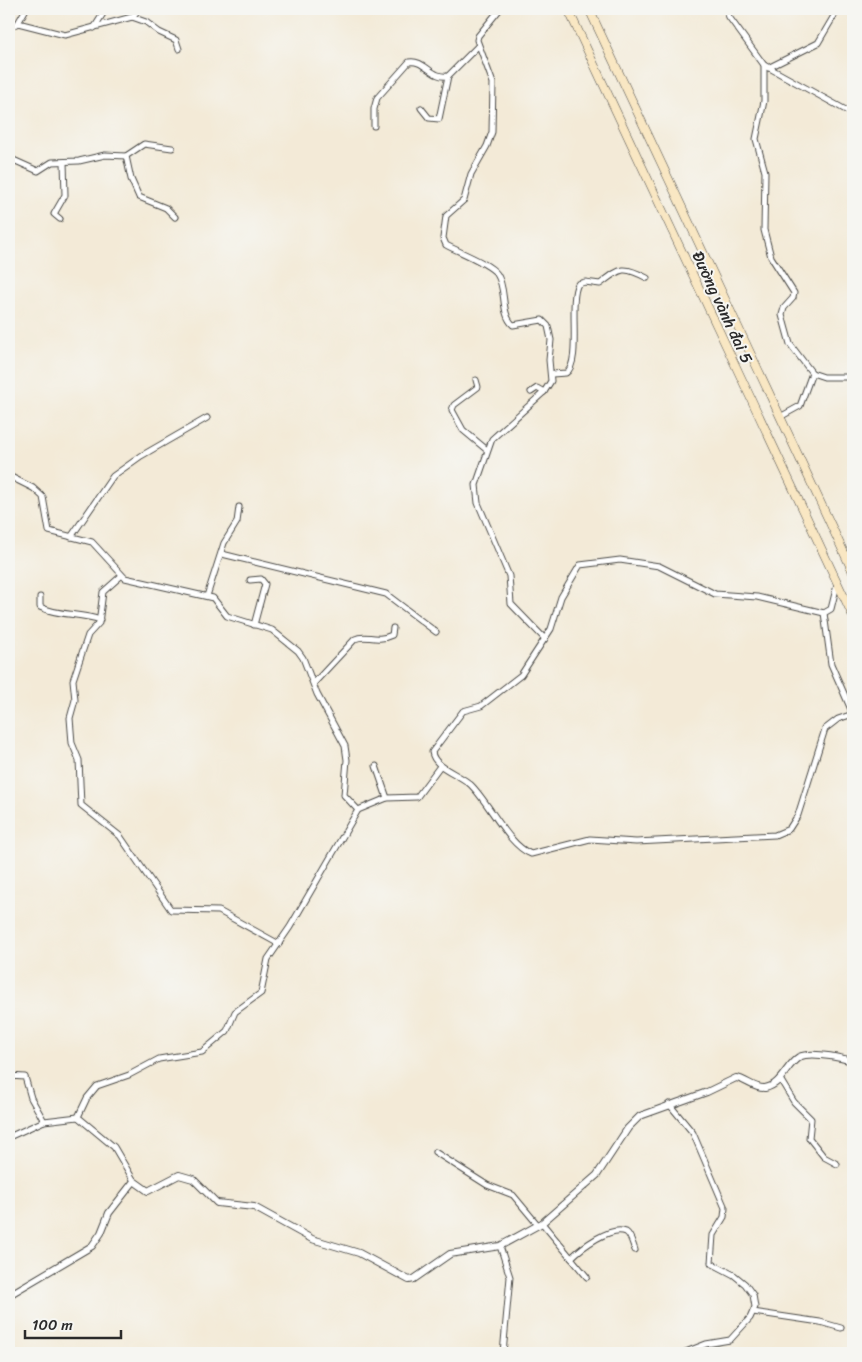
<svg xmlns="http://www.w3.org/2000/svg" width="862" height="1362" font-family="Sriracha,sans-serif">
  <rect width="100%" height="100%" fill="#f6f6f2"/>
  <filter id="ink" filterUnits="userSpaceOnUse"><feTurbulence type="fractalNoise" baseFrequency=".02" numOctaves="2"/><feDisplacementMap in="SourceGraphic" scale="10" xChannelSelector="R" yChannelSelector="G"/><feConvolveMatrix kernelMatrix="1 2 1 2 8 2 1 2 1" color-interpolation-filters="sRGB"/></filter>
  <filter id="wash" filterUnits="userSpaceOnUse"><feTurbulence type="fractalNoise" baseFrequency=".0096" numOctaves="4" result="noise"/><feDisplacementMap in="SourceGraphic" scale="20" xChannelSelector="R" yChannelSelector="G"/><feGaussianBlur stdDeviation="1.12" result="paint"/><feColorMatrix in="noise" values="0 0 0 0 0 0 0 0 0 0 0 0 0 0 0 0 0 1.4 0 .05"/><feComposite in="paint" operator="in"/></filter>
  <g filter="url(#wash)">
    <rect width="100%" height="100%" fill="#f3ead7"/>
  </g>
  <g filter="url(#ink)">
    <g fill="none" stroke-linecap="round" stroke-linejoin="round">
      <defs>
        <g id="minor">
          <path d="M500 9 478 36 477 40 493 83 492 132 487 146 471 174 464 200 446 216 443 238 446 245C459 252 489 263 497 274 507 289 500 313 513 325L542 320 548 326 551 340 549 360 551 381 544 392 492 439 476 485 478 503 509 576 511 604 545 639"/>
          <path d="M726 9 729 17 764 65 853 114"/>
          <path d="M132 17 139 9"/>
          <path d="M18 23 65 35 132 17 146 22 159 32 176 40 179 49"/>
          <path d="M9 28 18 23 26 9"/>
          <path d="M94 28 106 9"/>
          <path d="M764 65V101L756 139 765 172 764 230 771 257 794 293 793 298 784 308 782 315 790 344 812 373 800 406 780 417"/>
          <path d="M768 68 818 43 838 9"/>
          <path d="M421 108 429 118 439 119 448 76"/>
          <path d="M374 126V109L377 98 409 62C424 59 432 79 448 76L478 46"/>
          <path d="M126 156 131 179 139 197 166 208 175 217"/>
          <path d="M9 158 38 171 52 162 79 161 105 155 126 156 144 144 172 148"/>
          <path d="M60 219 54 214 65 195 64 162"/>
          <path d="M812 373 824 377H853"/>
          <path d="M552 374 566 373C582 363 568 301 578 284L585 282 600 284C621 268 623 265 647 278"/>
          <path d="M476 380 478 387 454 405 452 410 463 430 487 450"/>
          <path d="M531 392 537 388 544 392"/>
          <path d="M9 476 33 488 43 497 49 531 92 542 125 578 213 598 227 616 272 630 298 651 303 658 317 694 345 746 347 760 344 795 358 810"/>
          <path d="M71 537 113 476 141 456 207 418"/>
          <path d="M222 554 386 594 436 632"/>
          <path d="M121 576 103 592 99 623 88 635 73 680 75 700 70 718 72 743 79 760 81 805 120 836 171 910 219 911 279 944"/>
          <path d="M250 580 261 579 265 584 254 625"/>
          <path d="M837 585 831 609 824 613 757 597 715 594 659 566 620 560 580 565 561 597 551 629 521 675 481 706 463 711 432 752C434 768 460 774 471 785 490 804 508 845 531 854L590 839 636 842 775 835 789 829 798 815 825 729 838 719 853 714"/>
          <path d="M207 596 224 543 237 522 239 507"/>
          <path d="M40 597V607C58 616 81 613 100 620"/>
          <path d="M824 613 831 664 853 714"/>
          <path d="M314 683 355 639C366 633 375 643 392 635L393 628"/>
          <path d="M376 766 387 798"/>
          <path d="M9 1076 25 1077 31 1098 44 1121"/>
          <path d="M780 1079 794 1102 811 1119 809 1138 824 1157 837 1164"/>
          <path d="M669 1104 693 1133 725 1208 724 1217 713 1235 711 1263 734 1275 745 1284 753 1295 755 1307 750 1318 730 1340 706 1344 683 1353"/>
          <path d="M78 1117 87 1098 97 1086 129 1075 159 1059 202 1052 227 1031 235 1012 261 993 268 959 290 927 358 810 387 798 417 797 440 766"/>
          <path d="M9 1137 44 1121 78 1117 114 1147 134 1181"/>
          <path d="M435 1152 487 1185 513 1195 538 1225"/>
          <path d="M542 1223 587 1277"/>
          <path d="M500 1246 510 1277 503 1353"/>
          <path d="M571 1258C581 1248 611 1225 626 1232 631 1235 633 1245 635 1250"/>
          <path d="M753 1312 820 1322 841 1328"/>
        </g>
        <path id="tertiary" d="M9 1295 92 1246 101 1233 109 1213 134 1181 148 1191 179 1175 193 1179 217 1203 254 1207 312 1239 359 1253 409 1280 414 1279 450 1254 500 1246 542 1223 597 1175 628 1128 640 1116 707 1092 736 1078C746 1079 754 1089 765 1088 782 1085 786 1065 799 1057 811 1051 841 1058 853 1061"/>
        <g id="secondary">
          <path d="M568 9 853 616"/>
          <path d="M589 9 853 572"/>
        </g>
      </defs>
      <use href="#minor" stroke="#494845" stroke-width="7"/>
      <use href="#tertiary" stroke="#494845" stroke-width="8"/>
      <use href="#secondary" stroke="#494845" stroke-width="9"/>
      <use href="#minor" stroke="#fff" stroke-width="5"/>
      <use href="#tertiary" stroke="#fff" stroke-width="6"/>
      <use href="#secondary" stroke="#f9e7c3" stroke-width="8"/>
    </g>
  </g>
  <g text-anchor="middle" stroke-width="4" stroke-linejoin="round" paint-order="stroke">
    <g font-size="16" fill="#2b2b2b" stroke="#f6f6f2">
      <text transform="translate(723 307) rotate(65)" y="6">Đường vành đai 5</text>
    </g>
  </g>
  <rect width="862" height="1362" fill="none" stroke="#f6f6f2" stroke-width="30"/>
  <path d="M25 1330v8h96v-8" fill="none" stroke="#2b2b2b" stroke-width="2.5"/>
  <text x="32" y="1330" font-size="15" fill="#2b2b2b" stroke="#f6f6f2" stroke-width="4" paint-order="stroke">100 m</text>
</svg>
